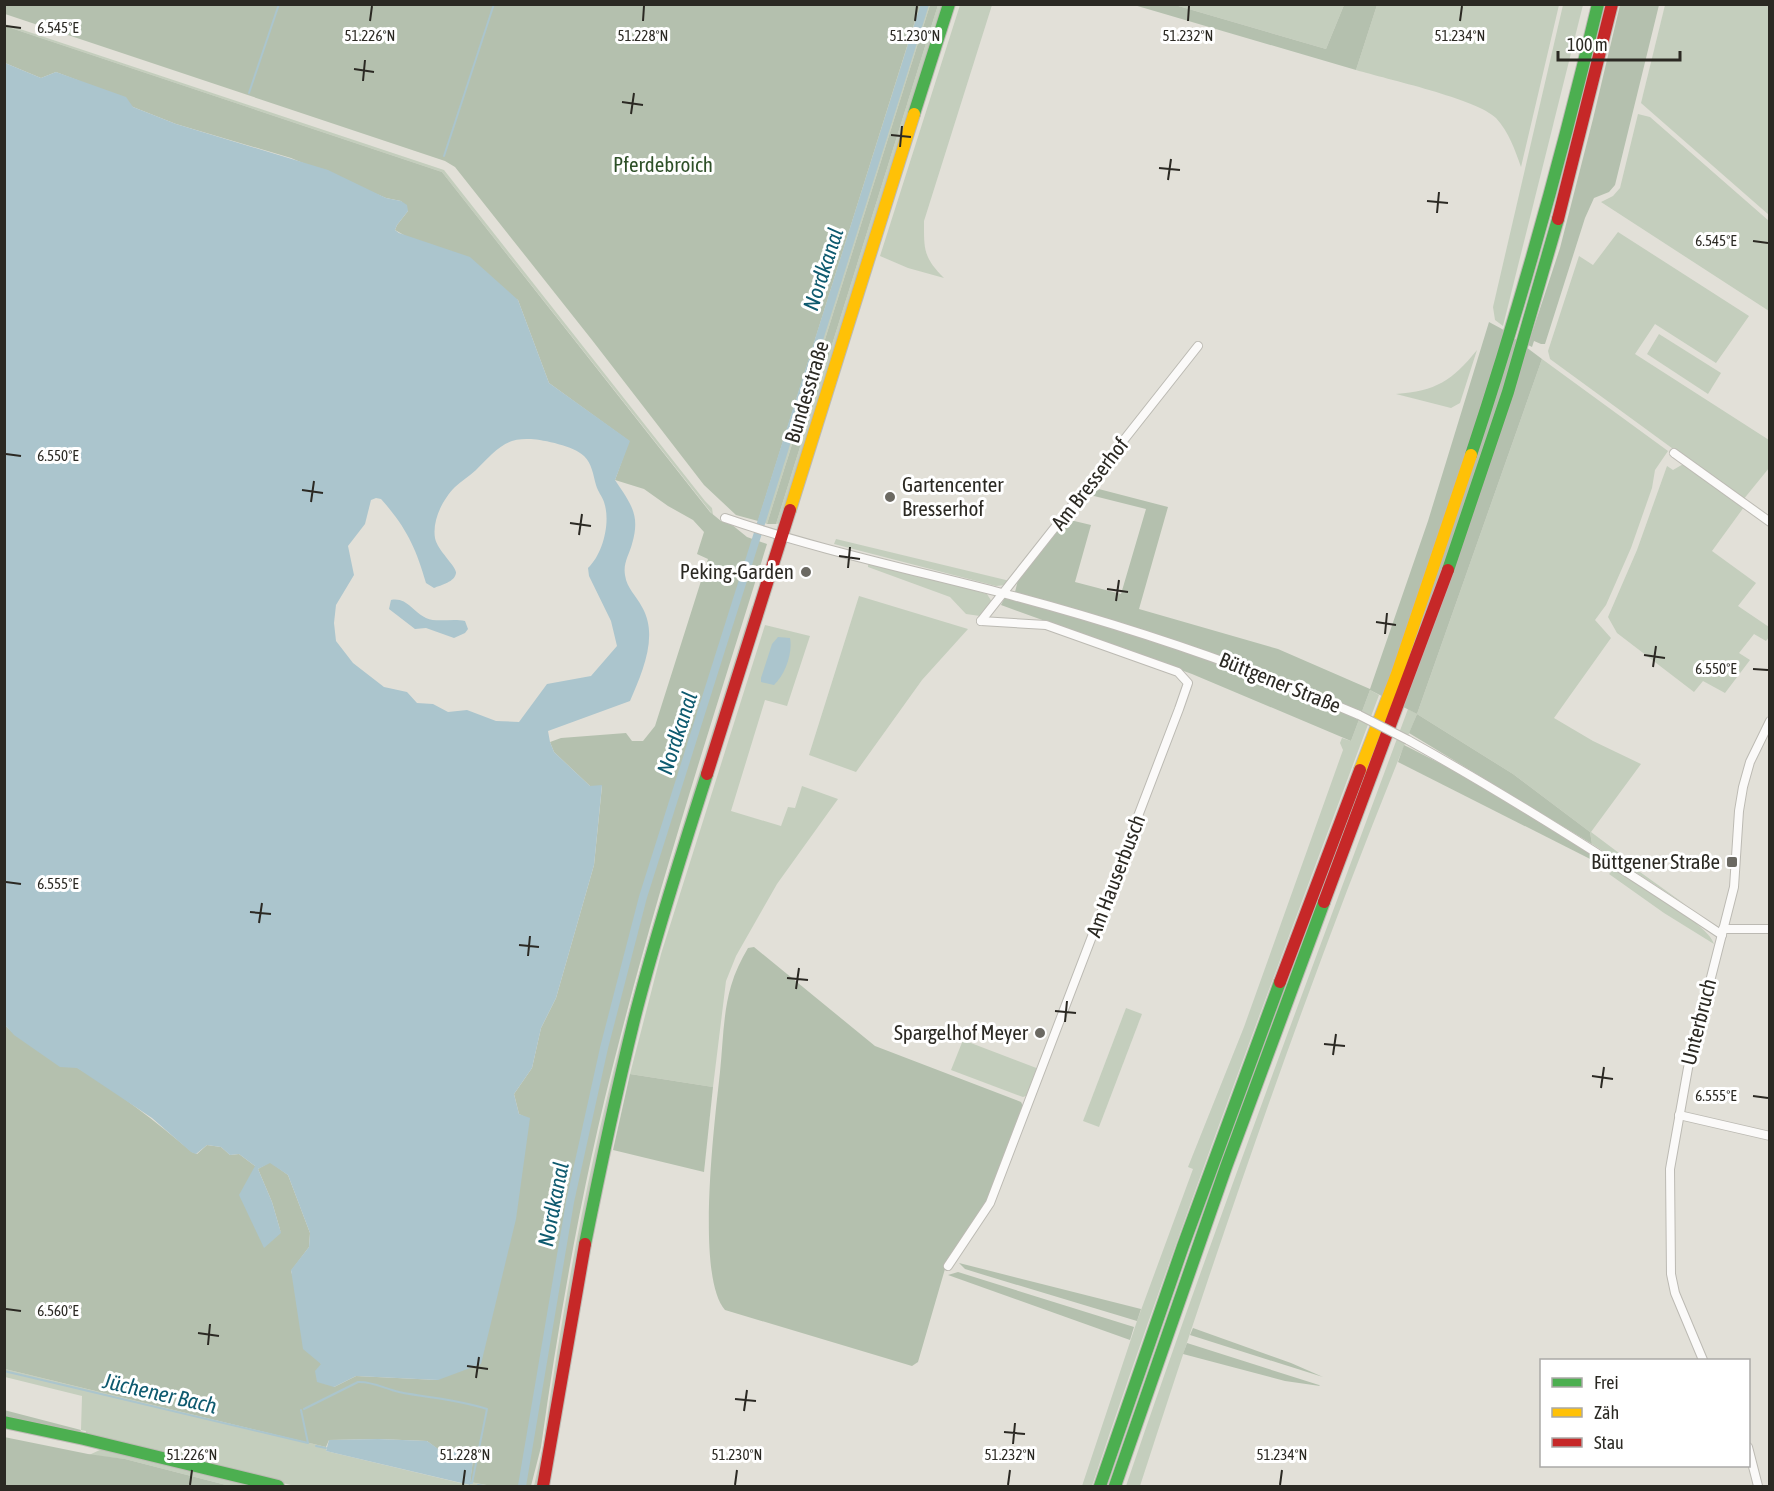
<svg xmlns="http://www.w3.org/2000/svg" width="1774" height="1491" font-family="'Asap Condensed',sans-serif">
  <rect width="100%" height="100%" fill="#e2e0d8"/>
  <g fill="#c4cebd">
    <path d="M920 5H930L767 524 758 521Z"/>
    <path d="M938 5H945L781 523 776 524Z"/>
    <path d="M960 5H992L924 221C924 249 923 257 944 278L908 268 880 256Z"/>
    <path d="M1175 5H1344L1326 49Z"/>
    <path d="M1377 5H1559L1521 167C1515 150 1509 132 1496 118 1477 99 1386 79 1356 70Z"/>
    <path d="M1563 5H1583L1503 326 1495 320 1493 307Z"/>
    <path d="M1665 5H1769V215L1641 103Z"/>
    <path d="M5 24 444 170 705 501 712 508 713 515 442 172 5 26Z"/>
    <path d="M1638 114 1650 117 1769 221V311L1601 202 1613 196 1620 188Z"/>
    <path d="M1618 232 1749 316 1716 363 1655 324 1635 354 1769 440V468L1743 500 1550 359 1548 351 1579 256 1593 265Z"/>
    <path d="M1659 334 1721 373 1708 394 1647 354Z"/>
    <path d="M1477 350 1460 403 1451 408 1396 394C1436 391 1452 381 1477 350Z"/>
    <path d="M1542 359 1668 451 1655 470 1652 488 1631 548 1606 605 1595 620 1611 638 1554 718 1593 741 1641 764 1591 832 1627 859 1626 862 1686 905 1592 844 1590 832 1513 774 1417 714C1313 967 1224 1226 1140 1486H1126C1215 1225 1312 968 1408 709L1417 714Z"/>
    <path d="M1685 463 1744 507 1712 551 1756 583 1738 606 1769 627V637L1766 641 1754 634 1739 653 1750 660 1725 693 1703 681 1694 692 1617 633 1608 617 1637 550 1667 466 1673 470Z"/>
    <path d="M836 539 1010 581 1006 585 996 586 834 544Z"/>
    <path d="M878 564 987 594 992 602 980 616 966 614 950 597 868 567V565Z"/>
    <path d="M859 596 968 629 922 680 856 772 809 755Z"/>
    <path d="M752 606 755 607 653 934 542 1464 536 1486H534L543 1446C562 1310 587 1174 621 1041 659 894 707 750 752 606Z"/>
    <path d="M765 625 810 636 787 706 765 700 731 811 781 826 788 807 795 808 802 786 838 799 777 884 736 956 726 981 713 1087 630 1074 661 954Z"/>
    <path d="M1370 690 1379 695C1281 958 1181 1220 1092 1486H1082L1137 1321 1193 1169 1188 1167 1244 1027 1343 750 1340 743 1342 738 1351 741Z"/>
    <path d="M1614 869C1634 882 1709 924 1714 944L1664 913 1609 874Z"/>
    <path d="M1126 1008 1142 1014 1099 1127 1083 1121Z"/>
    <path d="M963 1040 1039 1069 1029 1095 1023 1097 951 1070Z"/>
    <path d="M5 1369 326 1447V1451L469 1485 470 1482 492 1486H295L86 1435V1431L81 1430 82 1396 5 1377Z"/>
    <path d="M102 1449 257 1486H230L125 1459 89 1455Z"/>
  </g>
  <g fill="#b4c0ae">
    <path d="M5 4H920V5L758 521 736 515 704 485 592 340 455 167 445 161 5 14Z"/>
    <path d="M930 5H938L776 524H767Z"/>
    <path d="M1134 5H1175L1326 49 1344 5H1377L1356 70Z"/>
    <path d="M1620 5H1659L1615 185 1609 192 1594 198 1585 218 1545 344H1541L1534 341 1532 347 1528 345 1560 248 1593 119Z"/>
    <path d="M5 26 442 172 710 512 721 521 731 524 747 537 767 544C716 709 662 874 619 1042 584 1175 560 1311 541 1447L531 1486H492L470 1482 474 1452 457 1451 443 1453 427 1441 378 1439 329 1440 326 1447 5 1369V1025C23 1045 52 1054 76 1067 117 1091 155 1121 192 1152L197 1154 207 1145 221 1147 230 1155 239 1154 255 1166 281 1233 272 1202 258 1169 270 1162 288 1175 310 1233 309 1247 291 1271 321 1364 334 1387 356 1376 438 1380 529 1119 519 1114 514 1094 532 1068 541 1028 556 998 594 865 602 786H590L554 752 550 742 561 738 626 733 632 741H643L655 726 708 559 697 554 704 532 693 520 668 506 644 489 615 480 629 441 549 383 518 300 395 230 397 225 408 211 401 201 386 198 291 158 176 124 133 107 77 80 56 72 41 78 5 63Z"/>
    <path d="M1489 322 1502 329 1542 359 1417 714 1513 774 1590 832 1592 844 1409 733 1417 714 1370 690 1351 741 1192 674 1001 605 1004 599 1015 592 1018 580 1026 570 1066 519 1091 525 1075 582 1121 594 1146 509 1086 494 1091 487 1168 507 1139 609 1278 649 1370 689 1428 521Z"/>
    <path d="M1404 745 1455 771 1594 855 1602 862V865L1398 762Z"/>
    <path d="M754 947 875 1046 1021 1102 1024 1108 988 1202 947 1262 918 1362 912 1366 725 1310C695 1276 715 1119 720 1072 723 1044 723 1013 731 986 735 972 741 960 748 948Z"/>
    <path d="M630 1074 713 1087 704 1172 613 1150Z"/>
    <path d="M959 1263 1141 1309 1137 1321 981 1274 965 1269Z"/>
    <path d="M958 1272 1134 1327 1130 1340 948 1275Z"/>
    <path d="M1193 1328 1291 1363 1323 1377 1190 1335Z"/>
    <path d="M1187 1343 1319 1385 1320 1386 1285 1381 1183 1354Z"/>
    <path d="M4 1410 81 1430 79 1433 5 1416Z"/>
    <path d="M4 1437 88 1454 125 1459 230 1486H5Z"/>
  </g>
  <g fill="#abc5cd" fill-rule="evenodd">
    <path d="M5 63 41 78 56 72 126 97 133 107 176 124 328 170 386 198 401 201 407 205 408 211 397 225 395 230 399 233 470 257 518 300 549 383 630 441 615 480C630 503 641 514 632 544 629 555 623 563 625 575 627 589 636 595 642 607 659 636 642 673 630 701L548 731 550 742 554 752 590 786 602 785 594 865 556 998 541 1028 532 1068 514 1094 519 1114 530 1118 516 1219 481 1364 438 1380 356 1376 334 1387 317 1382 315 1371 321 1364 303 1349 291 1270 309 1247 310 1233 288 1175 270 1163 258 1169 272 1202 281 1233 264 1248 239 1195 255 1166 239 1154 230 1155 221 1147 207 1145 196 1154 191 1152 152 1118 77 1068 60 1067 14 1035 5 1025ZM531 439C544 440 574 446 584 456 592 464 593 474 596 485 598 492 602 496 604 502 611 522 603 554 588 568L589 576 611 621 617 646 591 676 547 684 519 722 496 721 467 710 448 712 433 704 417 703 407 692 384 687 353 663 336 641 334 623 336 605 354 575 348 546 365 524 371 500 376 498 381 499C406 527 416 548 426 583L434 588C441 585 455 582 456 573 457 567 437 550 435 538 432 520 443 499 455 487 461 481 470 476 476 470 487 459 498 446 512 441 518 439 525 439 531 439Z"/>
    <path d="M391 600C407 597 413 612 426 618 437 623 452 618 465 621L468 629 465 633 454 638 426 628 415 629 389 609Z"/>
    <path d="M778 637 790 638C793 653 785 675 774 685L761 682V678L772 644Z"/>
    <path d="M378 1439 427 1441 444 1453 457 1451 465 1446 474 1452 470 1485 326 1451 329 1440Z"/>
  </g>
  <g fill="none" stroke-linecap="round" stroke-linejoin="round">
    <g stroke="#abc5cd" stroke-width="2">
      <path d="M249 93 279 4"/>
      <path d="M444 156 494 4"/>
      <path d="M4 1371 308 1443 301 1410"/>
      <path d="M304 1409 358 1382C372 1381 385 1389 399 1392 428 1398 458 1399 487 1409L472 1483H470"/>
      <path d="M316 1446 326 1448"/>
      <path d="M478 1485 484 1486"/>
    </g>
    <path stroke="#abc5cd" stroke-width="8" d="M522 1486 570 1202 604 1048 643 897 925 4"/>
    <defs>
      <g id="street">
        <path d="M1674 453 1770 522"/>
        <path d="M725 518C815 549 909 569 1002 593 1124 625 1243 665 1359 715"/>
        <path d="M981 621 1198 346"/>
        <path d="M1408 740C1516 800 1619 866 1722 935"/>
        <path d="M1723 929H1770"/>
        <path d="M1679 1115 1770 1136"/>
        <path d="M948 1266 990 1203 1179 709 1188 683 1178 672 1046 625 981 621"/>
        <path d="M1703 1360 1675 1293 1671 1274 1670 1169 1688 1068 1734 887 1739 811 1743 787 1750 762 1770 721"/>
        <path d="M1748 1447 1758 1486"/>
      </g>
      <g id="fast">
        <path d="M914 114 949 4"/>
        <path d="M1471 455C1520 307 1562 156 1598 4"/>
        <path d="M1448 570 1508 392 1558 219"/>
        <path d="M585 1244C600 1169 616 1094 634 1020 655 937 681 855 707 774"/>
        <path d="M4 1422 84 1439 278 1486"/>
        <path d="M1100 1486 1183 1246 1280 982"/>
        <path d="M1115 1486 1226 1167 1324 902"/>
      </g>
      <g id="slow">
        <path d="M790 510 914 114"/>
        <path d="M1360 770 1397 674 1471 455"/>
      </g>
      <g id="jam">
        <path d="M1558 219 1612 4"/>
        <path d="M707 774 790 510"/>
        <path d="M1324 902 1448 570"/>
        <path d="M1280 982 1360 770"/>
        <path d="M543 1486 585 1244"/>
      </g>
    </defs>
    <use href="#street" stroke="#bcbab3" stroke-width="10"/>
    <use href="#fast" stroke="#bcbab3" stroke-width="14"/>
    <use href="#slow" stroke="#bcbab3" stroke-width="14"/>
    <use href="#jam" stroke="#bcbab3" stroke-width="14"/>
    <use href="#street" stroke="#fbfaf9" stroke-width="8"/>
    <use href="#fast" stroke="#4caf50" stroke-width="12"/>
    <use href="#slow" stroke="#ffc107" stroke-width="12"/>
    <use href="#jam" stroke="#c62828" stroke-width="12"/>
    <defs>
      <path id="street-bridge" d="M1359 715 1408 740"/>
    </defs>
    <use href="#street-bridge" stroke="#bcbab3" stroke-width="10" stroke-linecap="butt"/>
    <use href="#street-bridge" stroke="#fbfaf9" stroke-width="8"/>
  </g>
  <path fill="none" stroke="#2b2923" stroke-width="2" d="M370 21 372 6M643 21 644 6M915 21 917 6M1188 21 1189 6M1460 21 1462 6M6 26 21 28M354 69 374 72M363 81 365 60M622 102 643 105M631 114 634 93M891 135 911 137M900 147 902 126M1159 168 1180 170M1168 180 1171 159M1427 201 1448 203M1437 213 1439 192M1753 241 1768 243M6 454 21 456M302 490 323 493M311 502 314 481M570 523 591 526M579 535 582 514M839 556 860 559M848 568 850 547M1107 589 1128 592M1116 601 1119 580M1376 622 1396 625M1385 634 1387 613M1644 655 1665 658M1653 667 1656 646M1753 669 1768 670M6 882 21 884M250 912 271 914M259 923 262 903M519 945 539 947M528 956 530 936M787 978 808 980M796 989 799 968M1055 1011 1076 1013M1065 1022 1067 1001M1324 1044 1345 1046M1333 1055 1336 1034M1592 1076 1613 1079M1601 1088 1604 1067M1753 1096 1768 1098M6 1309 21 1311M198 1333 219 1336M208 1345 210 1324M467 1366 488 1369M476 1378 479 1357M735 1399 756 1401M744 1411 747 1390M1004 1432 1025 1434M1013 1444 1015 1423M190 1485 192 1470M463 1485 465 1470M735 1485 737 1470M1008 1485 1010 1470M1280 1485 1282 1470"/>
  <g fill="#6b6962" stroke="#fff" stroke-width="2">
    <circle cx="890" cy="497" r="6"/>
    <circle cx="806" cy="572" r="6"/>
    <rect x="1726" y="856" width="12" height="12" rx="3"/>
    <circle cx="1040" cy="1033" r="6"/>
  </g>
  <g text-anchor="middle" stroke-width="6" stroke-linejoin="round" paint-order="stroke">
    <g font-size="21" fill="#2e5028" stroke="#fff">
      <text x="663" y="172">Pferdebroich</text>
    </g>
    <g font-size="21" fill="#2b2923" stroke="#fff">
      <text transform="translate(807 392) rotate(-73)" y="7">Bundesstraße</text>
      <text transform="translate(1090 484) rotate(-52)" y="7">Am Bresserhof</text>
      <text transform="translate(1280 683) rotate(22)" y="7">Büttgener Straße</text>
      <text transform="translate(1116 876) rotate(-69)" y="7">Am Hauserbusch</text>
      <text transform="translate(1699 1022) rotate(-76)" y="7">Unterbruch</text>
    </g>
    <g font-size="21" fill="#2b2923" stroke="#fff" text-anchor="end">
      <text x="902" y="492" text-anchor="start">Gartencenter<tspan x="902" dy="24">Bresserhof</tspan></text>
      <text x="794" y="579">Peking-Garden</text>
      <text x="1720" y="869">Büttgener Straße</text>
      <text x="1028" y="1040">Spargelhof Meyer</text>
    </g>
    <g font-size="22" font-style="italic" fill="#0e5a6f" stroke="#fff">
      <text transform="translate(823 269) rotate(-72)" y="8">Nordkanal</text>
      <text transform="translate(677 733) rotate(-72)" y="8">Nordkanal</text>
      <text transform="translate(553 1204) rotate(-79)" y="8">Nordkanal</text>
      <text transform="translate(160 1393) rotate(13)" y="8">Jüchener Bach</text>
    </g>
  </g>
  <g font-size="15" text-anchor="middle" fill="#2b2923" stroke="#fff" stroke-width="6" stroke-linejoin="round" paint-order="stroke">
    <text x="58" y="33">6.545°E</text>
    <text x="370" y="41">51.226°N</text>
    <text x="643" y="41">51.228°N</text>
    <text x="915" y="41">51.230°N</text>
    <text x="1188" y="41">51.232°N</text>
    <text x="1460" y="41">51.234°N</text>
    <text x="1716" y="246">6.545°E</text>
    <text x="58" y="461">6.550°E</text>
    <text x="1716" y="674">6.550°E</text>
    <text x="58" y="889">6.555°E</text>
    <text x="1716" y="1101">6.555°E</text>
    <text x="58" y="1316">6.560°E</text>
    <text x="192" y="1460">51.226°N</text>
    <text x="465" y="1460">51.228°N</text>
    <text x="737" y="1460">51.230°N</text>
    <text x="1010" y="1460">51.232°N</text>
    <text x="1282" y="1460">51.234°N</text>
  </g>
  <rect width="1774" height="1491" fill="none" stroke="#2b2923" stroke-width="12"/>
  <rect x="1540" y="1359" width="210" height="108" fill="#ffffff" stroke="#aaa9a7" stroke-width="1.5"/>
  <rect x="1552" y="1378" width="30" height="9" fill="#4caf50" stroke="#aaa9a7" stroke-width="1.5"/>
  <text x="1594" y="1389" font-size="18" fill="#2b2923">Frei</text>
  <rect x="1552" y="1408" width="30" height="9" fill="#ffc107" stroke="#aaa9a7" stroke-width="1.5"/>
  <text x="1594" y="1419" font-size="18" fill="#2b2923">Zäh</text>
  <rect x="1552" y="1438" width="30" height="9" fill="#c62828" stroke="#aaa9a7" stroke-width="1.5"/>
  <text x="1594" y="1449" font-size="18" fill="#2b2923">Stau</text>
  <path d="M1558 51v9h122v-9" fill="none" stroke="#2b2923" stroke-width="3"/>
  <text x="1567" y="51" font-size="18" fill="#2b2923" stroke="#ffffff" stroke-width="4.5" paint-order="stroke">100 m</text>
</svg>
